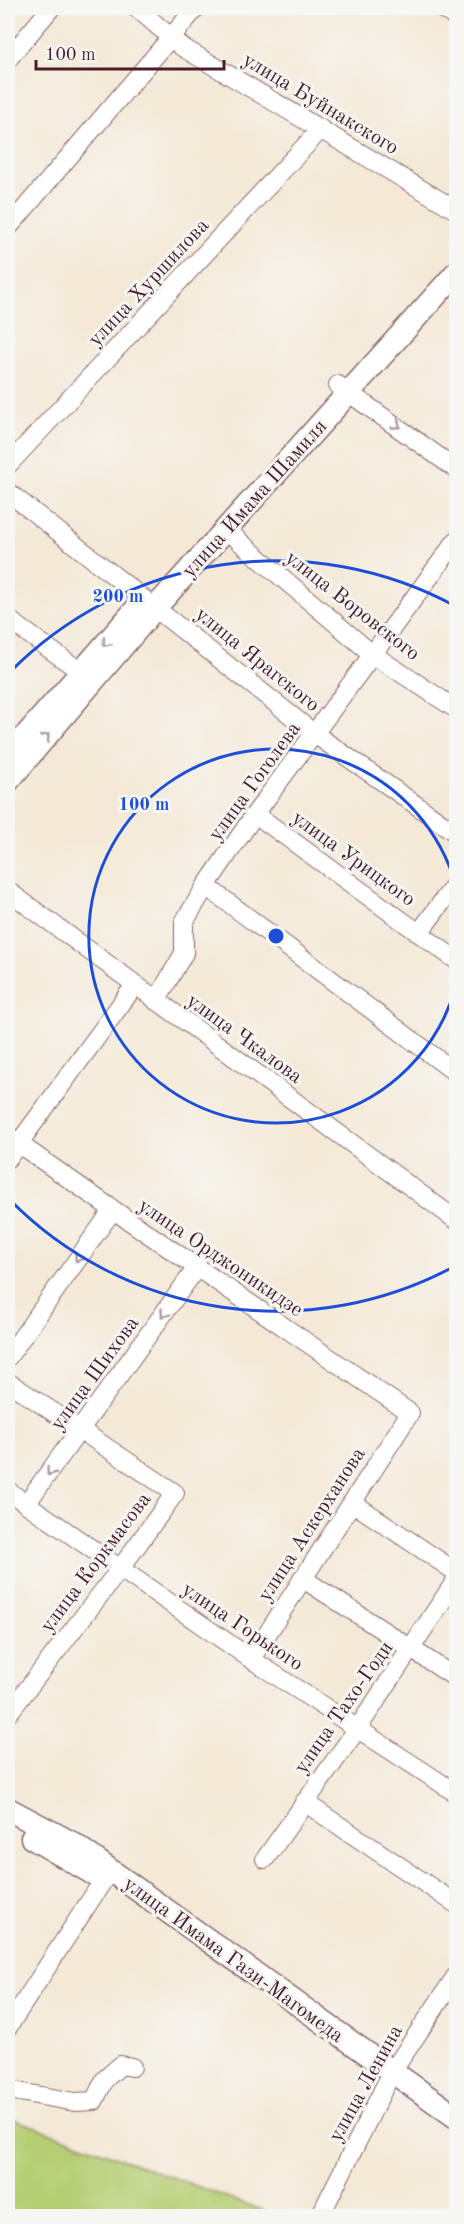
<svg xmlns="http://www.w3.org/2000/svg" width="464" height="2224" font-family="'Old Standard TT',serif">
  <rect width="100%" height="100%" fill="#f6f6f2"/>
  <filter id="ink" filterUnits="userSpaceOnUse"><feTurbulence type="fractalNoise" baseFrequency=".0167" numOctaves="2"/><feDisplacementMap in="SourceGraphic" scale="12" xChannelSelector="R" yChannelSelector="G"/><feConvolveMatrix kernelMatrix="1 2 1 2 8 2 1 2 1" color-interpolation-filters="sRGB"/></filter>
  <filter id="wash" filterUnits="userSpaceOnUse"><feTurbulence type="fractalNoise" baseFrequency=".008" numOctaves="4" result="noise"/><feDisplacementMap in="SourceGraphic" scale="24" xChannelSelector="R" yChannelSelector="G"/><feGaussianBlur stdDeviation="1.35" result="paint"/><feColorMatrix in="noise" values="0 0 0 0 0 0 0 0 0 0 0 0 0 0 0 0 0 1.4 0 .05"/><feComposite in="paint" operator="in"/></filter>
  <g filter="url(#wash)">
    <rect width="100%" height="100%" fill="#f4e9d7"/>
    <path fill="#b6ce73" stroke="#80764f" stroke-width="1.5" d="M8 2117 278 2216H8Z"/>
  </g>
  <g filter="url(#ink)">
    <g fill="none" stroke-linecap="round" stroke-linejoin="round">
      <defs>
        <g id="minor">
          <path d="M137 8 182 47 456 210"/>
          <path d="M441 8 456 17"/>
          <path d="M8 59 51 8"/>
          <path d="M8 228 196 8"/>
          <path d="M338 385 456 469"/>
          <path d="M8 465 321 129"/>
          <path d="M8 492 316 735 456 833"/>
          <path d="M226 530 372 654 456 709"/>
          <path d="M8 619 77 669 82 670"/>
          <path d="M255 814 456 960"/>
          <path d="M206 886 456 1073"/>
          <path d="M8 891 456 1220"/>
          <path d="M419 933 456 883"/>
          <path d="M156 1001 184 953V922L206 886 255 814 456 541"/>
          <path d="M8 1136C140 1230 276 1321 410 1413L251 1659"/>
          <path d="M8 1158 135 985"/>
          <path d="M8 1357 112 1211"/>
          <path d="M8 1382 175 1493 120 1569 8 1714"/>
          <path d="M8 1491 251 1659 456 1793"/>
          <path d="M353 1503 456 1572"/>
          <path d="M26 1504 198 1266"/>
          <path d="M302 1578 456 1678"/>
          <path d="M304 1802 456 1904"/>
          <path d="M265 1859 358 1728 456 1580"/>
          <path d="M8 2027 110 1870"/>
          <path d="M8 2090 75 2102 94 2101 105 2079 121 2065 132 2067"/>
          <path d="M320 2216 392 2072 456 1976"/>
        </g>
        <g id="major">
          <path d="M8 756 138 607"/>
          <path d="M8 781 156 607 456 273"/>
          <path d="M8 1809 72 1843 456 2117"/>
          <path d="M32 1838 92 1873"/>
        </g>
      </defs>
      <use href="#minor" stroke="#866667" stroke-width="20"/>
      <use href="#major" stroke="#866667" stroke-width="25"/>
      <use href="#minor" stroke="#fff" stroke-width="18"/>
      <use href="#major" stroke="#fff" stroke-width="22"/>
    </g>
    <defs><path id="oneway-chevron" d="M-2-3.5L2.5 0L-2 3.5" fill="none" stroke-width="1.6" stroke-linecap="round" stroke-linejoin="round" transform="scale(1.5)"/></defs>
    <g stroke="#ae9aa0">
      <use href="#oneway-chevron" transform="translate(397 425) rotate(36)"/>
      <use href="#oneway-chevron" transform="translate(106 643) rotate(131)"/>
      <use href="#oneway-chevron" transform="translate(46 737) rotate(-49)"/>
      <use href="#oneway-chevron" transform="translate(78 1258) rotate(125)"/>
      <use href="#oneway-chevron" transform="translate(164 1314) rotate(125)"/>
      <use href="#oneway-chevron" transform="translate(50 1472) rotate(127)"/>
    </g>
  </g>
  <g fill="none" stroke="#1d4ed8" stroke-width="3">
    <path d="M456 986A187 187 0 1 1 456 886"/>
    <path d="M455 1266A375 375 0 0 1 9 1199M9 673A375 375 0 0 1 455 606"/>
  </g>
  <g text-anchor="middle" stroke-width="6" stroke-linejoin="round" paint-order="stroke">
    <g font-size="21" fill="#4a1f2b" stroke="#f6f6f2">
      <text transform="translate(321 103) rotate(31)" y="7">улица Буйнакского</text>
      <text transform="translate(148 282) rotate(-47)" y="7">улица Хуршилова</text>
      <text transform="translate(254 498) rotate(-48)" y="7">улица Имама Шамиля</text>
      <text transform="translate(353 605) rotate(38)" y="7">улица Воровского</text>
      <text transform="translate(258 659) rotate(39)" y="7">улица Ярагского</text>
      <text transform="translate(254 781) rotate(-54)" y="7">улица Гоголева</text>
      <text transform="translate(354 858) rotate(36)" y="7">улица Урицкого</text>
      <text transform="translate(245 1038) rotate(36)" y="7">улица Чкалова</text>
      <text transform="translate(221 1257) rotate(34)" y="7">улица Орджоникидзе</text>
      <text transform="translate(94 1373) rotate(-54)" y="7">улица Шихова</text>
      <text transform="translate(311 1524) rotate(-57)" y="7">улица Аскерханова</text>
      <text transform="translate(95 1562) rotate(-53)" y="7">улица Коркмасова</text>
      <text transform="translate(243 1626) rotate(34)" y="7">улица Горького</text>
      <text transform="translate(343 1707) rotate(-55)" y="7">улица Тахо-Годи</text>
      <text transform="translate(234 1959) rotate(36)" y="7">улица Имама Гази-Магомеда</text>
      <text transform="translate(365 2083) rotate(-61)" y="7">улица Ленина</text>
    </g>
  </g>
  <circle cx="276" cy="936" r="9" fill="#1d4ed8" stroke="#f6f6f2" stroke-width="3"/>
  <g font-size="18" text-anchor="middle" font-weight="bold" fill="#1d4ed8" stroke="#f6f6f2" stroke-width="6" stroke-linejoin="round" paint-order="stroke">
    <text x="118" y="602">200 m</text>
    <text x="144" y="810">100 m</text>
  </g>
  <rect width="464" height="2224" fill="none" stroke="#f6f6f2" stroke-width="30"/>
  <path d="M36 60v9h188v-9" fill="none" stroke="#4a1f2b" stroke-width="3"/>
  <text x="45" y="60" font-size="18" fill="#4a1f2b" stroke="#f6f6f2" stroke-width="4.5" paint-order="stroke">100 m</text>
</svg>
